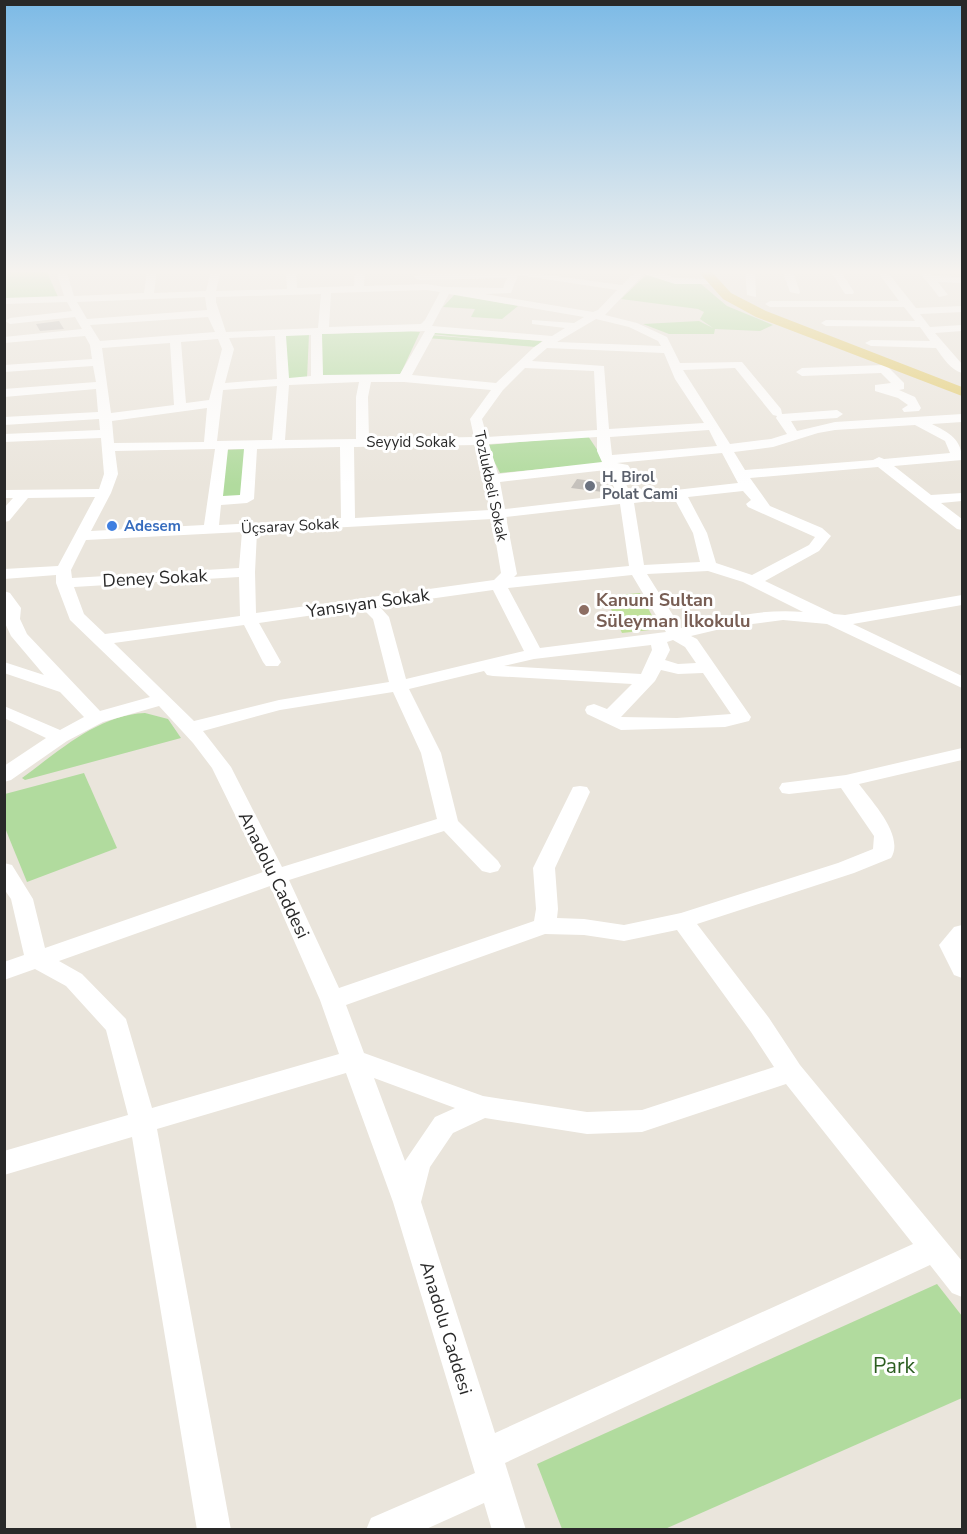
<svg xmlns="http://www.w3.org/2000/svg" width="967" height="1534" font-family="'Nunito Sans',sans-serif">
  <rect width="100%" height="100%" fill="#eae5dc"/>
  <g fill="#b1db9e">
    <path d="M4 270H46L58 297 5 299Z"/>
    <path d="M647 274 675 283 701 284 727 306 773 325 760 331 715 329 714 334H669L643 324 699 321 713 328 700 319 704 312 698 309 621 299Z"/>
    <path d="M455 294 518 306 502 319 471 317 475 309 443 307Z"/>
    <path d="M410 331 420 332 400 375H322L321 334Z"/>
    <path d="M432 332 542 341 536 347 427 338 429 335 491 340 431 334Z"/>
    <path d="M309 334 307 378 287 379 285 335Z"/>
    <path d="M588 436 606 463 500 473 486 445Z"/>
    <path d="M247 449 244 497 220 498 226 450Z"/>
    <path d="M145 713 168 719 181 738 25 780 22 778C59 751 98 715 145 713Z"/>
    <path d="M84 773 117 848 27 882 5 828V794Z"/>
    <path d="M937 1284 962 1316V1398L665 1529H562L537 1464Z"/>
  </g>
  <path fill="#c1e19b" d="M640 593 659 629 622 633 605 596Z"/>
  <g fill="#c5c1bc">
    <path d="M59 321 64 329 40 331 36 324Z"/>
    <path d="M577 479 608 483 603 492 571 488Z"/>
  </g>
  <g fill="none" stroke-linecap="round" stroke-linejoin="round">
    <g fill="#fff" fill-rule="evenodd">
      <path d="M56 270H66L74 296 144 293 147 270H157L154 293 206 291 211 270H221L216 291 287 289 286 270H296L297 288 354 286 355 270H365L364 286 426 284 445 287 503 288 507 278 419 280 414 277 419 274 510 272 511 270 622 285 637 270H653L676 278 712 279 716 280V284H675L644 274 605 315 637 323 667 337 680 363 742 362 781 409 782 414 837 410 843 414 837 418 791 421 797 431 835 422 962 414V422L932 424C949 433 962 439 962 460L894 466 931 495 962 493V501L941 503 962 519V530L957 529 878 467 750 478 770 506 822 528 831 536 819 551 765 581 834 614 845 615 962 595V605L853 624 962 676V688L827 624 783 620 729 627 691 636 697 639 751 717 749 721 725 727 621 730 587 714 585 710 587 706 594 704 607 709 632 684 493 676 487 675 484 671 409 689 441 753 458 821 498 861 501 866 498 871 490 873 482 871 444 831 289 880 339 988 534 921 536 909 533 868 573 787 580 786 587 787 590 792 555 868 558 909 557 918 584 919 624 925 681 913 838 863 873 849 874 836 841 788 789 794 782 793 779 788 782 783 846 775 962 748V760L859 784C872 802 905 836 891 858L854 873 697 924 769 1018 800 1065 962 1261V1297L952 1293 930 1265 505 1463 526 1530H492L484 1503 424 1530H366L371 1518 475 1473 393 1202 346 1073 157 1129 231 1530H197L132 1137 4 1175V1151L128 1115 106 1030 66 986 35 969 4 980V962L24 955 11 899 4 889V863L12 865 33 899 45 948 263 872 212 768 193 743 159 706 103 722 67 741 11 780 4 782V766L46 738 4 718V706L60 730 84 717 60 692 4 673V662L44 675 11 636 4 621V591L10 593 21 608 20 619 27 634 100 711 150 697 70 620 56 583V575L4 579V569L58 566 95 497 28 498 9 521 4 522V508L13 498H4V490L99 489 104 474 101 438 4 442V434L100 430 99 419 4 425V417L98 412 96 389 4 397V389L96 382 93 366 4 372V365L92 359 90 345 85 336 4 343V337L82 329 75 317 10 324 5 321 10 318 72 311 67 302 4 304V298L64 296ZM518 275 617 290 598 310 593 312 485 294 511 293ZM426 290 440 292 425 320 421 324 329 327 331 293ZM321 294 318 328 226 332 216 302V297ZM449 294 584 317 574 323 532 320V324L565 328 552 336 432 326ZM205 297 207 310 87 319 77 302ZM208 317 215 332 100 341 90 325ZM596 319 629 327 658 341 661 346 557 342ZM425 331 400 374 323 375 322 334ZM435 333 543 341 534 347 496 383 412 375ZM311 335V376L289 378 286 336ZM275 336 277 379 225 383 234 349 229 338ZM218 339 222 349 209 400 186 403 181 342ZM170 343 174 405 111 413 102 348ZM547 348 664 353 675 379 704 423 609 429 604 366 532 361ZM525 368 594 371 597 430 487 437 482 419 503 390ZM735 368 773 415 777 416 776 418 787 434 771 439 730 444 683 370ZM359 382 356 397V439L285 440 289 385ZM371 382H404L491 390 470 419 474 437 369 439 368 397ZM277 386 272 440 217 441 223 390ZM207 408 204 442 114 443 112 421ZM915 425 945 441 950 453 884 459 879 457 873 460 745 470 734 452 773 447 818 433 835 430ZM709 430 717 446 612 455 610 437ZM597 437V451L602 462 498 474 489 444ZM476 445 490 510 355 518 354 447ZM340 447 341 518 219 525 221 505 247 503 254 499 257 449ZM215 449 204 525 91 531 111 493 118 474 115 451ZM228 449H244L240 495 223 496ZM722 453 738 483 631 495 620 471H628L630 468 628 465 617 463ZM606 470 618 496 505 509 500 482ZM743 491 751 500 746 504 748 507 815 537 809 545 752 575 716 563 707 533 688 497ZM674 498 693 533 700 562 644 565 634 503ZM620 504 629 566 514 577 517 574 506 517ZM492 519 501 573 494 580 256 613 255 572 257 532ZM242 532 239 568 72 578 71 570 86 540ZM708 571 743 582 803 612C762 608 721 619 681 628L647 574ZM632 575 666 632 540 648 508 588ZM239 577 240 616 105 634 84 614 74 587ZM493 590 524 651 406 679 389 617 379 606ZM362 608 373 619 389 682 279 700 194 721 114 643 244 625 263 662 266 666H278L281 662 259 623ZM673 640 685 647 696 663 678 664 665 660 670 650 667 642ZM651 645 652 650 641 674 504 666 534 659ZM661 670 678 674 703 673 731 714 677 718 621 717 655 681ZM393 692 421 753 437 819 282 867 231 767 203 731 280 710ZM270 886 320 1000 339 1054 152 1108 126 1019 82 974 59 961ZM677 930 751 1032 774 1067 642 1110 587 1112 483 1096 364 1053 346 1005 545 934 584 935 624 941ZM374 1078 455 1108 435 1117 405 1161ZM786 1084 913 1244 495 1433 421 1202 430 1167 453 1133 485 1118 587 1134 642 1132Z"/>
      <path d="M745 270H755L756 297 747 295Z"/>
      <path d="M782 270H792L800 292 799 294 790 292Z"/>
      <path d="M830 270H840L854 292 853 294H845Z"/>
      <path d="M876 270H886L916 308 962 306V312L920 314 930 327 962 325V331L935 333 962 364V373C951 370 943 358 936 348L871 346 865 343 871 340 930 341 920 327 826 326 821 323 826 320 915 321 904 307H770L765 304 770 301H899Z"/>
      <path d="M918 270H928L933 276 962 277V283L938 282 948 295 939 297Z"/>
      <path d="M884 365 888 367 904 383V389L899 390 915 397 921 408 919 411 904 412 902 409 908 405 898 398 875 391V385L891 383 881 373 802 376 796 372 802 368Z"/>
      <path d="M962 925V978L954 975 939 945 954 927Z"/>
    </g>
    <path fill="#e2ca6a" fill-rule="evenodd" d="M697 270H710L731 293 766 311 962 387V396L756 317 723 299Z"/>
  </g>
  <linearGradient id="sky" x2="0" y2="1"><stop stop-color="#7cbae6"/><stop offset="0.56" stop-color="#f6f3ef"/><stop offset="1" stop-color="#f6f3ef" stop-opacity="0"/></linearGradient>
  <rect width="967" height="485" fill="url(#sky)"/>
  <circle fill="#6b7280" stroke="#fff" stroke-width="2" cx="590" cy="486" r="6"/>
  <circle fill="#3f7fe0" stroke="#fff" stroke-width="2" cx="112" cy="526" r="6"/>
  <circle fill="#8d6e63" stroke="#fff" stroke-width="2" cx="584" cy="610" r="6"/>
  <g text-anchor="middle" stroke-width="6" stroke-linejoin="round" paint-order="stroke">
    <g font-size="15" fill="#292929" stroke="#fff">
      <text x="411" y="447">Seyyid Sokak</text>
      <text transform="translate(491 486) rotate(78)" y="5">Tozlukbeli Sokak</text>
      <text transform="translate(290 526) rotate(-3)" y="5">Üçsaray Sokak</text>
    </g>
    <g font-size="15" font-weight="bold" fill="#5b616d" stroke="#fff" text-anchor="start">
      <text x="602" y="482">H. Birol<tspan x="602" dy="17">Polat Cami</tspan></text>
    </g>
    <g font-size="15" font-weight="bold" fill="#366cbe" stroke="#fff" text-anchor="start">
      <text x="124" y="531">Adesem</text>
    </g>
    <g font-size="18" fill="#292929" stroke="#fff">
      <text transform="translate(155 578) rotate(-3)" y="6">Deney Sokak</text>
      <text transform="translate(368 603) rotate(-8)" y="6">Yansıyan Sokak</text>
      <text transform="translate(274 875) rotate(64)" y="6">Anadolu Caddesi</text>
      <text transform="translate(446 1328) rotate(73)" y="6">Anadolu Caddesi</text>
    </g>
    <g font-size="18" font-weight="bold" fill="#785e54" stroke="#fff" text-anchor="start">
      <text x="596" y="606">Kanuni Sultan<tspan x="596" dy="21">Süleyman İlkokulu</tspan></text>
    </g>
    <g font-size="21" fill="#2c5e21" stroke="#fff">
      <text x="894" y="1373">Park</text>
    </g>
  </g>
  <rect width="967" height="1534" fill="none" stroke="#292929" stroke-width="12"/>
</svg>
